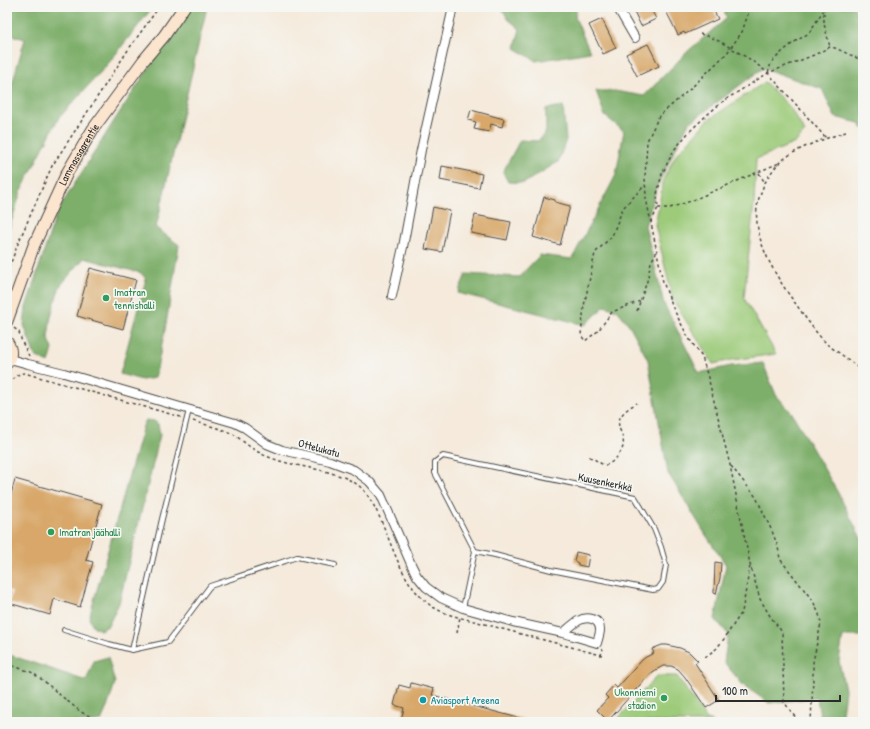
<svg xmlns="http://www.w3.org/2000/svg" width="870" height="729" font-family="'Patrick Hand',sans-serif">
  <rect width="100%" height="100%" fill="#f6f6f2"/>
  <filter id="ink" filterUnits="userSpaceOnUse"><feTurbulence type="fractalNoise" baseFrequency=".025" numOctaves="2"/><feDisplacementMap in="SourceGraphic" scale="8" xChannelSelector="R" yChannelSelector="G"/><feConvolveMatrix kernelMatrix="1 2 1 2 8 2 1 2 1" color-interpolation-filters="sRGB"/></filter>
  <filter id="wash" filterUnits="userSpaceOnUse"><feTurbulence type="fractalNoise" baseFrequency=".012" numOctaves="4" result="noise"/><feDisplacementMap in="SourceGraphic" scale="16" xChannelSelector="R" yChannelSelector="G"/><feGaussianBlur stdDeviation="0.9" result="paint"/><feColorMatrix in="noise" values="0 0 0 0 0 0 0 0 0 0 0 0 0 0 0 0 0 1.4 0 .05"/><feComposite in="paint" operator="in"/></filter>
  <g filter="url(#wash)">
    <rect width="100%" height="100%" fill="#f5eadb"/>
    <g fill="#9dcb7a" stroke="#647b52">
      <path d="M765 82 789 106 805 132 795 143 756 159 754 203 744 298 776 354 732 360 713 364 673 300 655 225 664 178 676 155 708 120Z"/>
      <path d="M657 676H677L706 719 712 722H615Z"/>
    </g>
    <g fill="#7eaf6a" stroke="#546d4a">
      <path d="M7 7H153L107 65 58 119 21 191 7 236V101L25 39 7 34Z"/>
      <path d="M189 7H207L156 228 179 245 165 330 155 378 142 380 120 374 146 279 141 273 84 258 60 286 51 316 48 337 53 349 49 363 35 356 24 325 26 307 57 212 114 121Z"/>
      <path d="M501 7H577L575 17 590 52 536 61 515 48 520 29 508 19Z"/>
      <path d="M722 7H854L863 32V129L859 123 835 117 822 89 763 68 688 124 658 184 645 226 664 304 699 373 731 366 763 363 776 395 792 413 812 448 838 493 863 542V636H843L839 661 845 690 841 722H821L817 698 769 703 743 685 724 662 728 634 715 619 726 565 704 532 668 473 648 360 630 326 618 311 605 306 585 325 458 293 466 274 519 277 540 255 572 259 616 175 624 131 605 116 596 91H615L644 96 688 51 727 18Z"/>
      <path d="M563 106 566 140 558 162 524 183 508 182 503 172 520 140 538 141 546 132V109Z"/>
      <path d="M146 420 154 421 158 424 160 435 119 603 108 626 100 630 93 626 89 618 143 426Z"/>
      <path d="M7 654 86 681 94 661 108 657 115 683 108 705 101 721 96 722H7Z"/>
    </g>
    <g id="blocks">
      <g fill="#d8a769">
        <path d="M632 7H650L656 19 641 26Z"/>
        <path d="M669 7H712L718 19 685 34 684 32 678 35 665 9Z"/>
        <path d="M602 19 616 48 603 54 589 25Z"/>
        <path d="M648 44 659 66 637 76 626 54Z"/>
        <path d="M471 110 504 119 502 127 491 124 489 132 474 129 476 122 468 120Z"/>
        <path d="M442 166 482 174 479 188 440 180Z"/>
        <path d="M544 197 555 200V202L570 206 560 245 533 237Z"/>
        <path d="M433 207 450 211 442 252 425 249Z"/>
        <path d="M475 215 511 222 507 240 471 233Z"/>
        <path d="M90 268 136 280 123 329 77 316Z"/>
        <path d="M15 479 102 504 86 560 93 562 80 607 54 599 50 615 9 603 12 592 7 590V497L10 498Z"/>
        <path d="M576 552 589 555 587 567 578 565V563L574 561Z"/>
        <path d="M715 562 721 563 720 578 716 594 714 593Z"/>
        <path d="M662 645H667L680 648 689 652 698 661 695 663 719 700 706 708 685 677 678 669 671 666H663L654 671 647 677 608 721 597 710 608 698 605 695 614 685 617 688 642 660 646 657 654 653 652 649Z"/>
        <path d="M411 683 434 689 432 695 526 720 525 722H407L401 721 404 708 394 705 399 685 410 688Z"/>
      </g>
    </g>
  </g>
  <g filter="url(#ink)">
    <use href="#blocks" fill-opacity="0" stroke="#494845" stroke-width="1"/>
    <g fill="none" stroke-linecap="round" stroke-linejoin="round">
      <defs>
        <g id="lane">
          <path d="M443 456 635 497 654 529 661 547 666 565 663 582 658 589 653 590 551 570 495 555 475 551 435 473V462Z"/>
          <path d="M463 608 475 551"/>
          <path d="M64 630 109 644 132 650 168 642 210 586 297 557 335 565"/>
          <path d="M132 650 162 519 189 410"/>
        </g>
        <g id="street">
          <path d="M617 7 635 38"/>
          <path d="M392 296 403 247 421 150 453 7"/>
          <path d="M10 359 28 364 64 373 235 423 245 428 267 444 282 450 330 461 354 470 369 481 381 495 411 564 417 576 426 587 441 598 463 608 513 622 563 633 597 643C598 639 600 634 600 630 600 618 587 616 578 621 573 624 568 629 563 633"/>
        </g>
        <g id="secondary">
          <path id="s1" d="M7 321 34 245 67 173 93 129 143 61 164 36 184 7"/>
          <path d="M7 342C12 350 12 356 7 363"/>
        </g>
      </defs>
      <use href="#lane" stroke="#494845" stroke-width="6"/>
      <use href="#street" stroke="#494845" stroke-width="10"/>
      <use href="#secondary" stroke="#494845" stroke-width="13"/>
      <g stroke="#494845" stroke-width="1.5" stroke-dasharray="3 3" stroke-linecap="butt">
        <path d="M748 7V14L742 32 727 53 689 90 659 116 647 141 645 177 646 198 663 282 673 308 688 337 702 357 709 381 730 465 750 564 760 599 770 616 782 632 784 702 799 722"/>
        <path d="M824 7V24L830 47"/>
        <path d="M700 34 708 36 721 42 751 60 768 73 826 138"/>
        <path d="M768 73 771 63 782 52 793 43 809 33 823 11"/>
        <path d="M846 132C826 138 796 148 780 162 773 169 767 178 763 187 762 191 760 194 759 198 749 231 772 270 790 296 802 312 813 330 827 344 831 348 837 351 842 355 849 360 856 366 863 372"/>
        <path d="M759 173 765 183"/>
        <path d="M658 208H670L691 201 758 172 779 163"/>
        <path d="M651 222 658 208 657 194 662 174 674 150 689 132 709 113 725 100 768 73 814 55 830 47 835 48 857 58 863 62"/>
        <path d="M7 273 19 241 52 166 128 50 159 7"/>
        <path d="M640 301 612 312 598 331 585 341 581 335 584 306 595 253 612 236 623 208 645 185"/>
        <path d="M637 311 647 281 651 262 657 251"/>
        <path d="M14 328 19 332 22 342 29 356"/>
        <path d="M7 383C14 380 15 374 24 373L181 417"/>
        <path d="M7 403 9 396V382"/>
        <path d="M193 421C206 425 220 428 233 434 242 440 250 448 260 453 265 456 271 458 277 460 303 469 349 470 366 493 391 528 394 578 430 605 444 615 462 618 478 622 519 634 560 644 601 655L603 649"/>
        <path d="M589 457C595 458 601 465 605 465 609 465 613 461 616 458 625 448 625 442 620 430 619 426 618 424 619 420 622 412 630 407 637 403"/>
        <path d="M731 466 756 497 772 531 778 547 780 559 813 601 819 614 821 623 813 662V679L811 722"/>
        <path d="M7 473 9 474"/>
        <path d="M457 633 460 617"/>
        <path d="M705 657 716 649 724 639 742 612 750 566"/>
        <path d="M7 664 31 672 44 681 60 695 81 712 102 722"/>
        <path d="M767 721 771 722"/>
      </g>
      <use href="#lane" stroke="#fff" stroke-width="4"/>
      <use href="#street" stroke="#fff" stroke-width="8"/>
      <use href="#secondary" stroke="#fce5cf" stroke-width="11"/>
    </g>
  </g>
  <g fill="#2e9e5b" stroke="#f6f6f2" stroke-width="1.5">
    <circle cx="106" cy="298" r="4"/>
    <circle cx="51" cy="532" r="4"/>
    <circle cx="664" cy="698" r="4"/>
  </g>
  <circle fill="#0f9aa8" stroke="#f6f6f2" stroke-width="1.5" cx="423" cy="700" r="4"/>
  <g text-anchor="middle" stroke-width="3.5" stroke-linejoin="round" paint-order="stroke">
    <g font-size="11" fill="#2b2b2b" stroke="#f6f6f2">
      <text dy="4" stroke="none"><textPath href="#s1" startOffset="182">Lammassaarentie</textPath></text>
      <text transform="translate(319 448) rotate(15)" y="4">Ottelukatu</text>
      <text transform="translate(605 482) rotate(12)" y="4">Kuusenkerkkä</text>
    </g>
    <g font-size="11" fill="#27864d" stroke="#f6f6f2" text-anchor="start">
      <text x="114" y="296">Imatran<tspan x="114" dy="13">tennishalli</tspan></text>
      <text x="59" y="536">Imatran jäähalli</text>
      <text x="656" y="696" text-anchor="end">Ukonniemi<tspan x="656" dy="13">stadion</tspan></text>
    </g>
    <g font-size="11" fill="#0d838f" stroke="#f6f6f2" text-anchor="start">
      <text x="431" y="704">Aviasport Areena</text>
    </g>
  </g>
  <rect width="870" height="729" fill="none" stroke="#f6f6f2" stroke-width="24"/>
  <path d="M716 695v6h124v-6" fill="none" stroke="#2b2b2b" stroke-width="2"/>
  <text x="722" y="695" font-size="12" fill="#2b2b2b" stroke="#f6f6f2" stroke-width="3" paint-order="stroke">100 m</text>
</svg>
